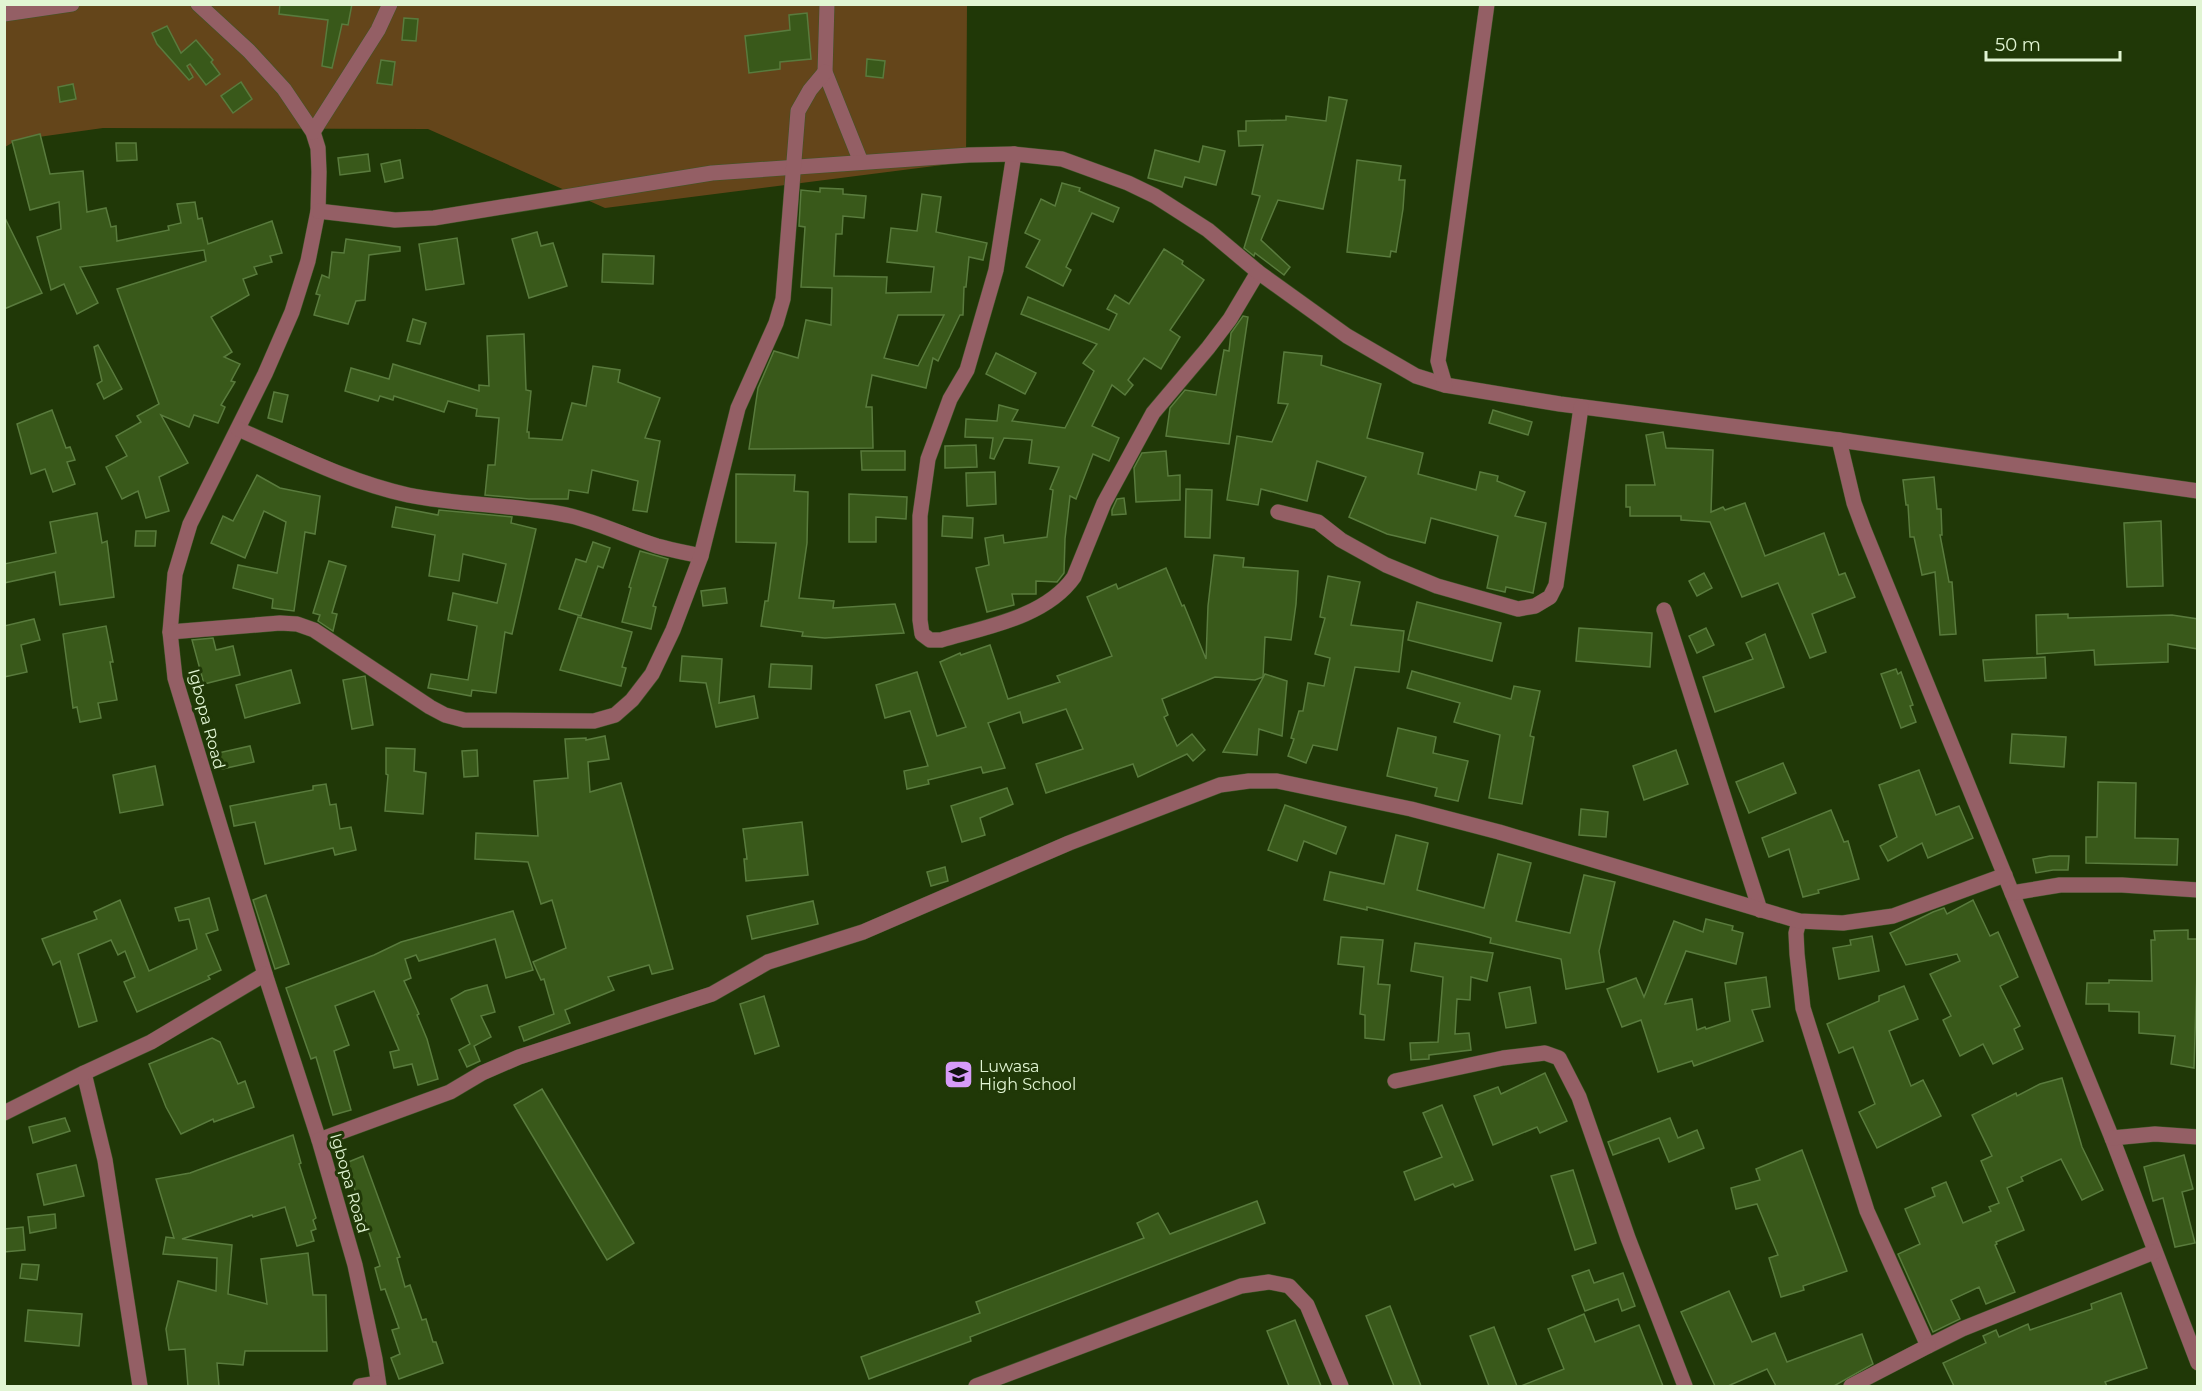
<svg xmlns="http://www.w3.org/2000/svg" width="2202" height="1391" font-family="Montserrat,sans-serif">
  <rect width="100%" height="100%" fill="#203807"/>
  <path fill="#64451a" d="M4 5H967L966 162 605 208 428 129 103 128 17 140 5 147Z"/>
  <g fill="#39591a" stroke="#597b3d" stroke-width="1.5" fill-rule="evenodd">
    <path d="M280 4H352L348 25 342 24 332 68 322 66 328 20 279 14Z"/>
    <path d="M807 13 811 59 780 62V69L749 73 745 36 790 30 789 15Z"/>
    <path d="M404 18 418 19 416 41 402 40Z"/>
    <path d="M167 26 181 53 196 40 213 60 211 62 220 74 206 85 190 64 187 66 193 77 189 80 157 44 152 33Z"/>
    <path d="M867 59 885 61 883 78 866 76Z"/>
    <path d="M381 60 395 62 392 85 377 83Z"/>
    <path d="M241 82 252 99 233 113 221 96Z"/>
    <path d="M73 84 76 99 60 102 58 87Z"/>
    <path d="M1329 97 1347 100 1323 209 1278 200 1261 240 1290 267 1284 275 1255 253 1254 256 1244 248 1260 196 1252 194 1263 145 1239 146 1238 131H1246V121L1286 120V116L1326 121Z"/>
    <path d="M40 134 50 174 83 171 87 212 106 208 111 227 116 226 117 241 169 230 168 226 181 223 177 204 195 202 198 219 202 218 208 244 272 221 282 253 270 256 272 262 254 267 257 274 243 279 249 295 211 317 232 352 224 357 240 364 231 381 235 382 221 405 225 407 218 423 194 415 189 427 161 415 188 463 159 477 169 511 146 518 138 491 122 499 106 467 127 456 116 436 141 422 137 416 159 404 117 289 206 261 204 250 80 267 98 303 77 314 64 284 51 290 37 237 61 229 59 202 30 210 12 141Z"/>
    <path d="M116 143H136L137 160 117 161Z"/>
    <path d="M1203 146 1225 151 1216 185 1185 177 1182 187 1148 178 1155 150 1199 162Z"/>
    <path d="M368 154 370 171 340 175 338 158Z"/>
    <path d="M400 160 403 178 385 182 381 164Z"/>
    <path d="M1357 160 1401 166 1399 180H1405L1403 209 1396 252 1391 251 1390 257 1347 252Z"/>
    <path d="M1062 183 1080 188 1079 191 1119 208 1113 222 1092 213 1066 267 1071 270 1063 286 1026 267 1040 240 1025 233 1041 199 1055 206Z"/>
    <path d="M820 188 843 189V194L866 196 864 218 843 216 842 234H836L834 276 887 277 886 293 931 292 934 267 887 262 891 228 917 231 922 194 941 197 936 232 987 243 983 260 969 257 966 287H964L963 315H960L938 361 933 358 926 388 872 375 866 407H872L873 448 749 449 758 388 774 351 798 358 806 320 831 325 832 288 801 287 805 227 799 226 801 190 820 192ZM898 315H944L918 366 884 358Z"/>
    <path d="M4 216 42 293 4 309Z"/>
    <path d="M537 232 541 246 553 243 567 286 529 298 512 239Z"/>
    <path d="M457 238 464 284 426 290 419 244Z"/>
    <path d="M346 239 400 247V251L369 255 365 300 356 301 348 324 314 315 320 295 316 294 322 275 329 278 332 252 344 253Z"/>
    <path d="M1164 249 1183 261 1182 264 1204 280 1170 330 1180 337 1161 369 1144 358 1128 380 1133 385 1125 395 1112 385 1092 426 1119 438 1109 461 1093 454 1076 499 1070 496 1065 539 1064 573 1057 582 1036 581V594H1012L1014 605 987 612 976 568 989 565 985 538 1003 535 1004 543 1047 537 1053 490 1050 489 1059 467 1029 463 1032 440 1004 438 994 459 990 458 993 438 965 437 966 419 997 421 999 405 1018 410 1012 421 1065 428 1094 371 1083 363 1097 344 1021 314 1028 297 1109 330 1117 314 1107 309 1115 295 1129 304Z"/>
    <path d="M603 254 654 256 653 284 602 282Z"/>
    <path d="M1243 316 1248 317 1229 444 1166 436 1170 408 1185 390 1216 395 1224 350 1229 351 1231 333Z"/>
    <path d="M413 319 426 323 420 344 407 341Z"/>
    <path d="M524 334 526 390 531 391 527 432H529V438L562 440 572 403 586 406 593 366 620 370 618 382 660 398 645 438 660 441 647 512 633 510 638 481 592 470 588 493 569 490 568 499H529L485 495 488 465H495L499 418 476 416 477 409 448 401 444 412 394 396 393 400 380 396 378 401 345 391 351 368 389 379 393 364 479 391V385L489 386 487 336Z"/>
    <path d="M98 345 122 389 104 399 97 384 102 381 94 347Z"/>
    <path d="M1284 352 1322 356 1321 365 1381 384 1367 438 1423 453 1418 474 1476 490 1480 472 1498 476 1497 481 1525 492 1515 516 1546 523 1533 593 1506 587 1505 592 1487 588 1498 536 1431 518 1425 543 1387 534 1349 517 1366 477 1317 461 1307 501 1261 489 1258 505 1227 500 1237 436 1272 442 1288 404 1278 403Z"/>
    <path d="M996 353 1036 373 1025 394 986 374Z"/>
    <path d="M274 392 288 395 282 422 268 418Z"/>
    <path d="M52 410 66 448 70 447 75 460 67 462 75 484 53 492 45 469 31 474 17 424Z"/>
    <path d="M1493 410 1532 422 1528 435 1489 423Z"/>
    <path d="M1663 432 1666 448 1713 450 1711 512 1723 507 1725 510 1745 503 1765 556 1824 533 1839 575 1845 573 1855 597 1812 614 1826 652 1810 658 1778 583 1742 597 1710 522 1681 520V516H1630V507H1626V485H1655L1646 435Z"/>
    <path d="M976 445 977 467 945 468V446Z"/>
    <path d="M861 451H905V470H862Z"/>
    <path d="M1166 451 1168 476 1180 475V500L1136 502 1134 468 1142 453Z"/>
    <path d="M995 472 996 504 967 506 966 473Z"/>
    <path d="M736 474 795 475 794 491 808 492 807 543 799 598 834 601 833 608 895 604 904 633 825 638 802 636 803 632 761 626 765 601H768L776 543 736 542Z"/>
    <path d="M257 475 280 488 320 496 315 534 305 532 294 611 272 608 273 599 233 588 238 565 277 573 286 522 264 511 245 558 211 543 223 516 233 521Z"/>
    <path d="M1934 477 1937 509H1941L1942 535H1940L1949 582H1952L1956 634 1940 635 1935 572 1922 575 1914 537H1910L1908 505H1906L1903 480Z"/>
    <path d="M1186 489 1212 490 1210 538 1185 537Z"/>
    <path d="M849 494 907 497 906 519 876 517V542H849Z"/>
    <path d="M1124 498 1126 514 1112 515V510L1117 499Z"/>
    <path d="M396 507 438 515 439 510 512 517 511 523 536 529 512 634 505 632 496 693 472 690 471 696 428 688 431 674 468 680 477 626 448 620 453 593 497 603 506 564 463 554 459 581 429 576 435 535 392 527Z"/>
    <path d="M97 513 102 543 107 541 114 597 60 605 55 572 4 583V564L56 553 50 522Z"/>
    <path d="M943 516 973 518 972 538 942 536Z"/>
    <path d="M2161 521 2163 586 2127 587 2124 523Z"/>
    <path d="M136 531H156L155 546H135Z"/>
    <path d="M593 542 610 548 603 568 598 566 581 616 559 609 576 559 586 562Z"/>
    <path d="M640 551 668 559 653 606 656 607 651 629 622 622 631 588 629 587Z"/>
    <path d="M1214 555 1244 558 1243 567 1298 571 1296 604 1291 640 1265 637 1263 677 1255 680 1215 677 1162 699 1168 715 1164 717 1177 746 1192 734 1205 750 1193 761 1187 754 1138 777 1133 764 1046 793 1036 764 1083 749 1066 709 1023 723 1020 712 988 723 1005 768 983 773 981 767 928 780 929 784 907 789 904 771 928 766 910 711 885 718 876 685 917 672 937 736 966 727 940 662 960 653 961 655 990 645 1008 699 1060 682 1057 676 1112 656 1087 597 1116 584 1118 589 1166 568 1182 606 1184 605 1206 659 1208 606Z"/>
    <path d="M329 561 346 566 332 613 337 614 333 631 318 621 320 615 313 613Z"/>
    <path d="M1704 573 1712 588 1697 596 1689 581Z"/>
    <path d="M1328 576 1360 582 1351 625 1404 631 1399 672 1355 667 1337 750 1313 745 1306 763 1288 756 1294 739 1291 738 1299 711H1303L1308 683 1324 686 1330 658 1315 654 1325 618 1320 617Z"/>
    <path d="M725 588 727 603 703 606 701 591Z"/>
    <path d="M1417 602 1501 623 1492 661 1408 640Z"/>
    <path d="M2068 614V618L2172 615 2198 619V649L2168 644V662L2095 665 2094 650 2037 654 2036 615Z"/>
    <path d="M578 617 632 632 622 667 626 668 621 686 560 670Z"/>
    <path d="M34 619 40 640 21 645 27 672 4 677V626Z"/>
    <path d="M106 626 113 662H110L117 700 98 703 101 718 80 722 77 707 73 708 63 634Z"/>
    <path d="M1579 628 1652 633 1650 667 1576 661Z"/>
    <path d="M1706 628 1714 645 1697 653 1689 636Z"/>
    <path d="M1765 634 1784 687 1715 712 1703 677 1753 659 1746 643Z"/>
    <path d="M213 638 216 650 233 646 240 675 204 684 192 640Z"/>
    <path d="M682 656 722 659 719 703 754 696 758 718 716 727 706 683 680 681Z"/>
    <path d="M2045 657 2046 678 1985 681 1983 660Z"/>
    <path d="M771 664 812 666 811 689 769 687Z"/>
    <path d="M1896 669 1898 674 1901 672 1913 705 1910 706 1916 722 1901 728 1881 674Z"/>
    <path d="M291 670 300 703 245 718 236 685Z"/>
    <path d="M1412 671 1511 699 1514 686 1540 691 1530 736 1534 737 1522 804 1489 798 1500 735 1454 722 1460 703 1407 688Z"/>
    <path d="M1265 674 1287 681 1282 736 1259 729 1257 755 1223 752Z"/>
    <path d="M365 676 373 725 352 729 343 680Z"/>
    <path d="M1398 728 1436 737 1433 753 1468 761 1458 801 1435 796 1437 788 1387 776Z"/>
    <path d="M2012 734 2066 737 2064 767 2010 763Z"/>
    <path d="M605 736 609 759 588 762 590 792 621 783 673 969 652 974 649 965 608 977 614 990 565 1010 570 1023 524 1041 519 1027 554 1014 544 979 541 980 533 962 566 948 552 900 541 904 528 862 475 859 476 833 538 836 534 781 568 778 565 739 586 738V740Z"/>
    <path d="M250 746 254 762 222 769 218 753Z"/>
    <path d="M386 748 415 749 414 771 426 773 423 814 385 811 388 775 386 774Z"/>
    <path d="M477 750 478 776 464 777 462 751Z"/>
    <path d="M1676 750 1688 784 1644 800 1633 766Z"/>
    <path d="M1783 763 1796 793 1749 813 1736 782Z"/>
    <path d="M155 766 163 805 120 813 113 775Z"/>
    <path d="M1919 770 1936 815 1959 806 1973 838 1928 858 1922 843 1888 861 1880 846 1897 837 1879 785Z"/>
    <path d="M2098 782 2136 783 2135 838 2178 839 2177 865 2086 863V837H2097Z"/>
    <path d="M326 784 330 805 336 804 340 829 351 827 356 850 335 855 333 848 265 864 255 822 234 826 230 806 313 790V786Z"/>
    <path d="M1007 788 1013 804 980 818 985 835 962 842 951 806Z"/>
    <path d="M1285 805 1346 827 1336 854 1304 841 1297 861 1268 850Z"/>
    <path d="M1581 809 1608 812 1606 837 1579 835Z"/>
    <path d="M1831 810 1844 842 1848 841 1859 879 1818 890 1819 893 1803 897 1789 849 1769 857 1762 838Z"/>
    <path d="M802 822 808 875 746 881 744 859H747L743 829Z"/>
    <path d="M1396 835 1428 843 1417 890 1484 908 1498 854 1531 863 1516 921 1570 933 1584 875 1615 882 1599 951 1604 982 1566 989 1561 959 1490 943 1491 938 1470 932 1367 907V910L1324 900 1330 872 1384 884Z"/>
    <path d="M2050 856H2069L2068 870H2053L2036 873 2033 859Z"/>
    <path d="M945 867 948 881 931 886 927 872Z"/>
    <path d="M266 895 289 964 275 969 253 900Z"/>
    <path d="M209 898 218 930 206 934 221 970 208 976 210 979 137 1012 124 982 135 977 125 951 118 955 111 940 78 954 97 1021 79 1027 60 961 53 965 42 939 97 919 94 912 120 900 149 971 197 949 189 919 179 921 175 908Z"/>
    <path d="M1973 900 1990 936 1998 932 2018 977 2000 986 2020 1026 2014 1029 2023 1049 1993 1064 1983 1044 1960 1056 1943 1020 1951 1016 1930 974 1960 961 1957 954 1906 965 1890 933 1933 912 1944 908 1947 914Z"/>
    <path d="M813 901 818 924 752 939 747 916Z"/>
    <path d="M513 911 533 970 506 978 495 939 419 961 416 955 405 959 411 978 404 981 419 1014 417 1015 427 1039 438 1079 418 1085 412 1064 394 1068 390 1052 399 1050 374 991 335 1006 349 1045 334 1051 351 1110 333 1115 316 1057 311 1059 286 988 374 955 401 942Z"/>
    <path d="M1706 919 1733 926 1732 930 1743 933 1736 964 1686 951 1665 1004 1692 999 1697 1030 1705 1027 1706 1029 1730 1021 1725 983 1766 977 1770 1007 1752 1010 1763 1041 1694 1066 1692 1061 1658 1072 1641 1020 1622 1027 1607 989 1636 978 1644 997 1674 921 1703 932Z"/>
    <path d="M2188 930V939H2198L2194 1068 2171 1064 2175 1036 2139 1033V1012L2109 1011V1004H2086L2087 983H2109V980L2152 981 2151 940H2155L2154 931Z"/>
    <path d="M1872 936 1879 971 1839 979 1833 948 1851 945 1850 940Z"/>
    <path d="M1341 937 1383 940 1378 984 1390 985 1384 1040 1365 1038V1015L1360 1014 1364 967 1338 964Z"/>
    <path d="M1415 943 1493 953 1487 981 1471 977 1470 1000 1457 999 1455 1034 1469 1033 1471 1050 1429 1055V1059L1411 1060 1410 1043 1438 1042 1443 977 1411 971Z"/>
    <path d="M487 985 495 1012 481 1016 491 1037 474 1046 480 1061 467 1067 459 1050 470 1044 451 999 465 991Z"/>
    <path d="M1904 986 1918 1019 1889 1031 1911 1086 1923 1080 1941 1116 1877 1148 1859 1112 1875 1104 1853 1047 1839 1053 1827 1024 1879 1001V996Z"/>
    <path d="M1530 987 1536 1023 1506 1028 1499 993Z"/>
    <path d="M764 996 779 1046 755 1054 740 1004Z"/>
    <path d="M212 1038 220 1042 238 1084 245 1081 254 1107 214 1122 213 1119 181 1134 166 1107 149 1064Z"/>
    <path d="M1545 1073 1567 1121 1540 1133 1537 1127 1493 1145 1474 1096 1498 1087 1501 1094Z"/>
    <path d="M2062 1078 2082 1147 2103 1190 2082 1200 2061 1159 2021 1177 2023 1181 2007 1188 2024 1230 1996 1242 1997 1244 1995 1245 2015 1292 1986 1304 1979 1287 1951 1300 1960 1319 1933 1332 1898 1254 1920 1244 1905 1209 1935 1196 1932 1188 1946 1182 1963 1223 1991 1211 1989 1207 1999 1203 1981 1161 1992 1156 1972 1115 2016 1093 2017 1096 2040 1084Z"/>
    <path d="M542 1089 634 1243 607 1260 514 1105Z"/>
    <path d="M1442 1105 1473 1180 1455 1187 1453 1184 1415 1200 1404 1172 1442 1157 1423 1113Z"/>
    <path d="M65 1118 70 1131 33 1143 29 1127Z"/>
    <path d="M1670 1118 1678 1138 1697 1130 1704 1148 1669 1162 1659 1138 1613 1155 1608 1142Z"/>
    <path d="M293 1135 301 1163 299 1164 316 1218 313 1220 316 1229 311 1231 314 1241 297 1246 285 1207 253 1217 252 1215 182 1239 232 1245 228 1294 267 1304 261 1259 308 1253 313 1295H326L327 1351H245L243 1365 217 1363 219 1386H188L185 1349 169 1350 166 1329 178 1281 216 1291 217 1258 163 1254 166 1237 174 1238 156 1179 190 1173Z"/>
    <path d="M1802 1150 1847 1271 1803 1286 1804 1290 1781 1297 1769 1258 1778 1255 1757 1204 1736 1209 1731 1188 1760 1180 1756 1169Z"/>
    <path d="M2184 1155 2193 1189 2182 1192 2195 1243 2175 1247 2163 1198 2153 1201 2144 1167Z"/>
    <path d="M363 1156 400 1257 397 1258 405 1287 410 1285 422 1320 426 1319 433 1342H436L443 1363 399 1379 391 1358 400 1354 392 1330 399 1328 385 1289 381 1290 375 1268 380 1266 346 1163Z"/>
    <path d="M76 1165 84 1196 44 1205 37 1174Z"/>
    <path d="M1573 1170 1596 1243 1575 1250 1551 1176Z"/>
    <path d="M1257 1201 1265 1223 970 1337 971 1341 869 1379 861 1357 980 1313 976 1302 1144 1238 1137 1223 1158 1213 1170 1234Z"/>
    <path d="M55 1214 56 1228 30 1233 28 1217Z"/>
    <path d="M23 1227 25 1250 4 1252V1229Z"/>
    <path d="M22 1264 39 1265 37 1280 20 1278Z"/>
    <path d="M1589 1270 1594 1283 1623 1273 1635 1306 1622 1311 1618 1299 1585 1311 1572 1276Z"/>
    <path d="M1729 1291 1752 1342 1775 1333 1787 1362 1862 1334 1873 1364 1834 1386H1776L1767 1369 1728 1386H1715L1681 1312Z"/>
    <path d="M2121 1293 2147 1368 2105 1382 2107 1386H1954L1943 1363 1986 1343 1983 1336 1996 1330 1999 1337 2028 1324 2030 1330 2092 1309 2091 1304Z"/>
    <path d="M1390 1306 1421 1386H1394L1366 1316Z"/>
    <path d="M28 1310 82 1314 79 1346 25 1341Z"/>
    <path d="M1584 1314 1595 1342 1639 1325 1663 1386H1521L1564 1369 1548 1329Z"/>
    <path d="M1295 1320 1321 1386H1289L1267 1331Z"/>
    <path d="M1494 1327 1517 1386H1489L1470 1336Z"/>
  </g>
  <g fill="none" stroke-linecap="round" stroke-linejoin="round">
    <defs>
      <g id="minor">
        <path d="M198 4 249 51 284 89 313 132 318 148 319 172 318 211 308 261 292 312 265 374 190 524 175 574 170 632 175 678 265 974 319 1140 355 1265 375 1359 379 1386"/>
        <path d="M827 4 825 72 861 162"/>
        <path d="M4 14 72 4"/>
        <path d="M313 132 378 30 390 4"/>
        <path d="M1014 154 996 270 967 370 950 399 928 459 920 516V620L922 634 930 640H941C986 627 1046 617 1074 577L1104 503 1153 413 1208 348 1230 319 1258 272"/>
        <path d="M318 211 395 220 434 218 712 173 969 155 1014 154 1062 159 1128 183 1155 196 1208 230 1258 272 1347 336 1416 376 1445 385 1560 404 1839 440 2198 491"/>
        <path d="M1445 385 1438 361 1487 4"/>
        <path d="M238 429C293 453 348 482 408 495 461 506 517 504 571 516 600 523 628 537 657 546 671 550 687 553 701 556"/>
        <path d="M1839 440 1854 503 1864 530 2112 1138 2198 1363"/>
        <path d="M1278 512 1318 522 1341 540 1386 565 1437 586 1504 605 1518 609 1535 606 1550 597 1556 585 1581 407"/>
        <path d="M1664 610 1760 910"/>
        <path d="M170 632 280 623 297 624 314 630 430 707 445 715 464 720 594 721 615 715 632 700 652 674 673 630 701 556 738 408 776 323 783 299 798 111 810 90 825 72"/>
        <path d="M2012 893 2060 885H2122L2198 890"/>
        <path d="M1799 921 1796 933 1797 954 1803 1008 1867 1211 1928 1346 1962 1329 2154 1252"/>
        <path d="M84 1073 105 1160 140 1386"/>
        <path d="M1395 1081 1503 1058 1545 1053 1559 1058 1579 1097 1628 1238 1685 1386"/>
        <path d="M4 1113 84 1073 151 1042 265 974"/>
        <path d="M2112 1138 2155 1134 2198 1137"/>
        <path d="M319 1140 450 1092 482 1073 519 1057 712 994 768 962 863 932 1069 843 1220 785 1249 781H1277L1411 809 1499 832 1799 921 1843 923 1893 916 2005 875"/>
        <path d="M360 1386 378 1383"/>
        <path d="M976 1386 1241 1286 1269 1282 1289 1286 1307 1305 1341 1386"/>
        <path d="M1851 1386 1928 1346"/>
      </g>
    </defs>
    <use href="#minor" stroke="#3f5628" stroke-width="16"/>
    <use href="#minor" stroke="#945f65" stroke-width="15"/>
  </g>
  <defs>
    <symbol id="school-square" viewBox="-11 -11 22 22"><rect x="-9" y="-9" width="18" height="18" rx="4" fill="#d79bf9" stroke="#203807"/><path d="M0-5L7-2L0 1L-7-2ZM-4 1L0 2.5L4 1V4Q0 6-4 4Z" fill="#111"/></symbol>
  </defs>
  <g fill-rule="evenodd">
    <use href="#school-square" x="942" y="1058" width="33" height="33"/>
  </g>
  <g text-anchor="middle" stroke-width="6" stroke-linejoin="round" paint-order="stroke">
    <g font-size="16" fill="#e1f5d3" stroke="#203807">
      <text transform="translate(207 719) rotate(75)" y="6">Igbopa Road</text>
      <text transform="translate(350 1183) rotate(74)" y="6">Igbopa Road</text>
    </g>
    <g font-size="16" fill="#e1f5d3" stroke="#203807" text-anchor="start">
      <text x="979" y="1072">Luwasa<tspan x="979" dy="18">High School</tspan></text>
    </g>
  </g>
  <rect width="2202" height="1391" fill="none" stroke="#e1f5d3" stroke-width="12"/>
  <path d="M1986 51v9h134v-9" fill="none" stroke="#e1f5d3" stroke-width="3"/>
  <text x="1995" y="51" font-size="18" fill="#e1f5d3" stroke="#203807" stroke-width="4.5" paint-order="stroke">50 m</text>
</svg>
